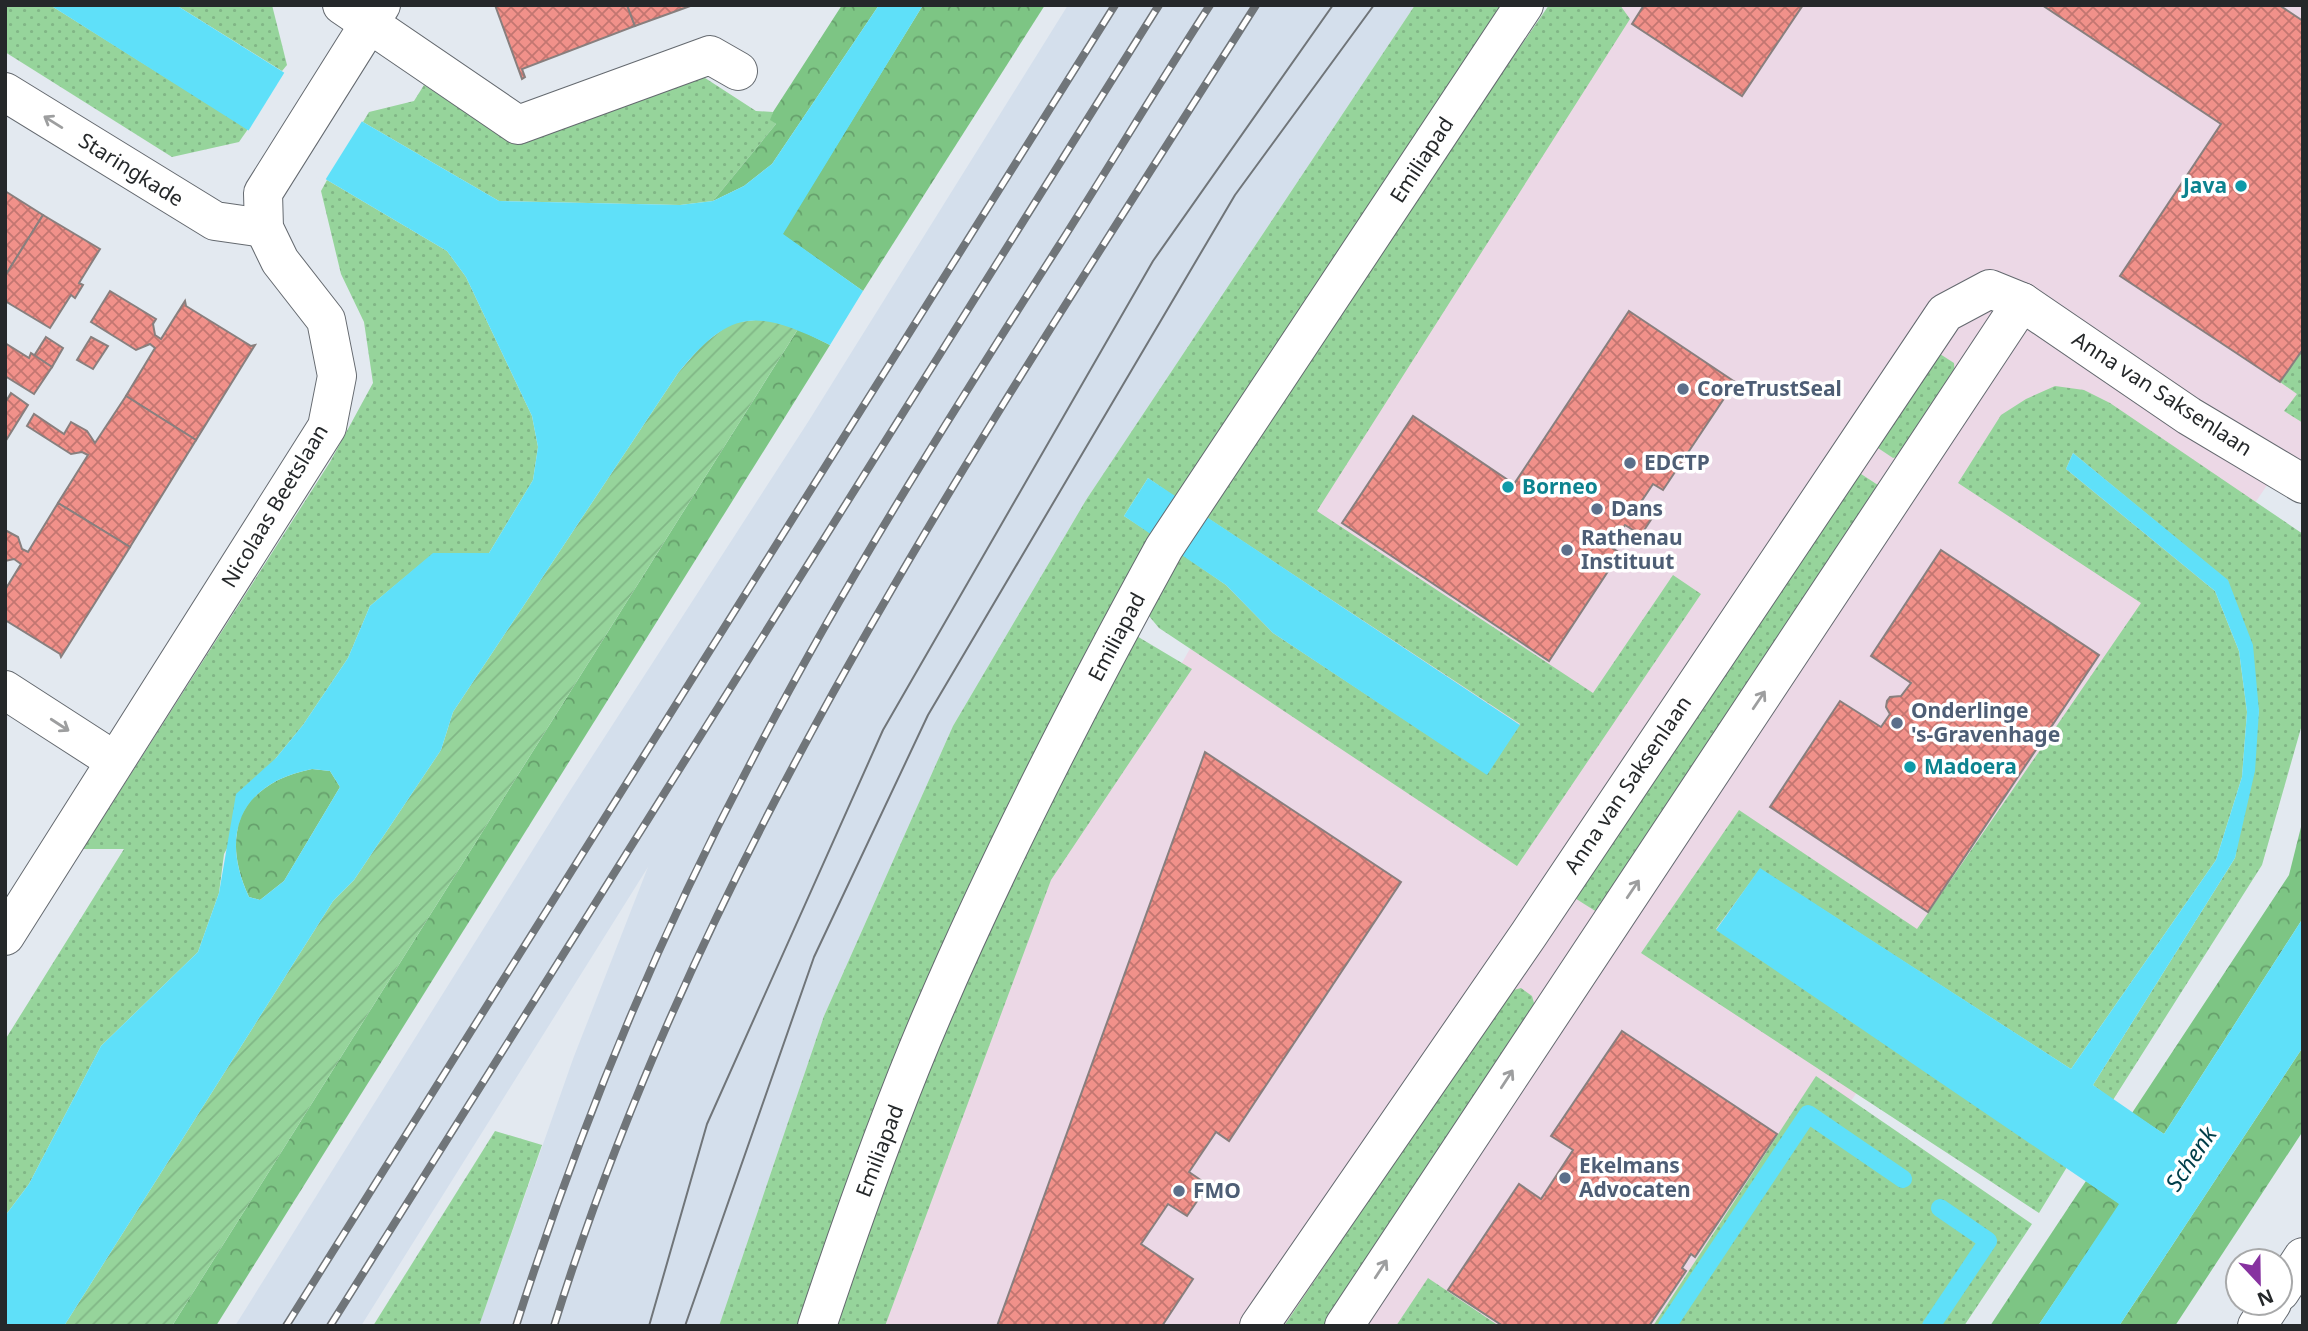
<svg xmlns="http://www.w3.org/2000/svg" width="2308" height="1331" font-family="'Noto Sans',sans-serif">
  <defs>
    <pattern id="grass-dots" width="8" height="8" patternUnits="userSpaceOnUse" patternTransform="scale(1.75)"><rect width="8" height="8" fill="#96d49b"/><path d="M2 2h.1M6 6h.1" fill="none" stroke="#81b686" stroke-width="1.8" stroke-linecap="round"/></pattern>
    <pattern id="forest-crowns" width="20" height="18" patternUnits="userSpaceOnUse" patternTransform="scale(1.75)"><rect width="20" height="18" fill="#7dc584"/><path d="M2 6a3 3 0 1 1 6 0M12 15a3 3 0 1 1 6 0" fill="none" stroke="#66a06c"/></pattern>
    <pattern id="garden-furrows" width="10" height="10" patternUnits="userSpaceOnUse" patternTransform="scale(1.75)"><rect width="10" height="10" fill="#96d49b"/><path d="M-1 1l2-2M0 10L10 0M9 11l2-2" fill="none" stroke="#81b686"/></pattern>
    <pattern id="building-cross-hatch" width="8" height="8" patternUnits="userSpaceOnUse" patternTransform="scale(1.75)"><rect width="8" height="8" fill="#f1918a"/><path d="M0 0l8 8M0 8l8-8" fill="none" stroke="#c37671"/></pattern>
  </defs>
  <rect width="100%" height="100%" fill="#e3e9f0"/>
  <path fill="#ecd8e6" d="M1554 5H2303V467L2282 463 1699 1326H867L1037 879 1183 661Z"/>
  <path fill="#d4dfec" d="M1068 5H1415L1086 500 953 726 824 1016 719 1326H479L573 1059 648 867 361 1326H235L564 800 808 422Z"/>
  <g fill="url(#grass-dots)">
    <path d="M5 5H50L248 129 239 142 172 157 5 52Z"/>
    <path d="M176 5H272L287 65 282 71Z"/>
    <path d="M1415 5H1507L1178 499 1148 478 1124 516 1155 536 807 1326H719L824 1016 953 726 1086 500Z"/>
    <path d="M1549 5H1620L1630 19 1317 511 1593 693 1673 575 1701 594 1517 866 1159 628 1149 616 1151 593 1180 553 1226 585 1273 633 1487 774 1520 724 1200 513Z"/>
    <path d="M702 76 756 111 773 112 771 120 776 124 713 201 680 205 499 201 363 122 369 112 414 101 424 85 493 130Z"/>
    <path d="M327 180 447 251 466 277 532 416 538 447 533 480 489 553 433 554 370 606 348 658 303 725 276 758 224 854 219 893 198 952 101 1046 29 1184 5 1216V1040L124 849H83L330 462 373 383 364 322 341 274 321 191Z"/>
    <path d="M2303 349V423L2284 411 2297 394 2280 382Z"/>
    <path d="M1940 354 1954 363 1955 380 1905 455 1893 458 1875 446Z"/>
    <path d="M2055 386 2084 390 2110 403 2303 534V721L2262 865 2113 1100 2093 1085 2235 858 2259 711 2228 581 2073 453 2066 469 2215 591 2239 651 2247 712 2242 777 2216 860 2071 1069 1760 869 1716 929 2067 1167 2039 1213 1641 953 1739 810 1917 929 2141 603 1958 483 2001 415 2026 399Z"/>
    <path d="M1855 470 1884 489 1600 914 1570 895Z"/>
    <path d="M1135 635 1192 669 1051 880 885 1326H832L927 1064 1011 874Z"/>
    <path d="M1521 988 1532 996 1536 1010 1326 1326H1284L1510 991Z"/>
    <path d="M1816 1076 2032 1224 1964 1326H1653Z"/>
    <path d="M495 1131 542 1145 479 1326H373Z"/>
    <path d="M1428 1278 1499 1326H1396Z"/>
  </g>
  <g fill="url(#forest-crowns)">
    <path d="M842 5H879L772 164 744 186 713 201 776 124 770 120 773 112Z"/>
    <path d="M923 5H1045L863 291 782 234Z"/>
    <path d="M798 329 830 345 216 1326H172Z"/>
    <path d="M312 769 330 771 340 787 284 881 260 900 249 897C219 833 241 783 312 769Z"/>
    <path d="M2303 819V918L2164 1134 2132 1113 2289 875Z"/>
    <path d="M2303 1047V1131L2175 1326H2119Z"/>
    <path d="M2086 1181 2120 1204 2038 1326H1990Z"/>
  </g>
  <path fill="url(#garden-furrows)" d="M764 319 798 329 172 1326H64L333 901 354 880 441 750 453 712 678 373 702 345 731 323Z"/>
  <g fill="#5fe0f9" fill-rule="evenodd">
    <path d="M50 5H176L363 122 499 201 680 205 713 201 744 186 772 164 879 5H923L783 234 863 291 830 345C756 309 731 308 678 373L453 712 441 750 354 880 333 901 64 1326H5V1216L29 1184 101 1046 198 952 219 893 236 794 276 758 303 725 348 658 370 606 433 553H489L533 480 538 447 532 416 466 277 447 251 327 180ZM312 769 330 771 340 787 284 881 260 900 249 897C219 833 241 783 312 769Z"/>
    <path d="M2073 453 2228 580 2253 645 2259 711 2255 771 2235 858 2093 1085 2164 1134 2303 918V1047L2119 1326H2038L2119 1204 1716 930 1760 868 2071 1069 2216 860 2242 777 2247 712 2239 651 2215 591 2066 469Z"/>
    <path d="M1148 478 1520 725 1487 775 1273 633 1226 585 1124 516Z"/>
  </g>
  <path fill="#e3e9f0" d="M286 70 364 118 324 182 247 133Z"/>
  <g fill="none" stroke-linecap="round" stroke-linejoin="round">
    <g stroke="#5fe0f9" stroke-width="18">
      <path d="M1667 1326 1808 1114 1903 1179"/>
      <path d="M1931 1326 1988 1241 1940 1208"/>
    </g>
  </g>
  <g fill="url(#building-cross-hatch)" stroke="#887f7e" stroke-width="2">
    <path d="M495 5H627L635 26 522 69 525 77 522 79Z"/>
    <path d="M627 5H693L635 26Z"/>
    <path d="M1644 5H1803L1742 96 1632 24Z"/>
    <path d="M2042 5H2279L2303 21V349L2280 382 2120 276 2221 124Z"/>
    <path d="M5 191 43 215 5 276Z"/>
    <path d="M43 215 100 249 79 283 83 285 75 298 71 295 50 328 5 301V276Z"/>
    <path d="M110 291 156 319 153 324 155 335 161 339 185 301 186 306 251 346 255 345 196 440 126 396 155 348 150 344 136 350 91 322Z"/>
    <path d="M1629 311 1735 382 1663 490 1653 484 1639 505 1654 515 1641 535 1625 525 1611 547 1620 553 1549 661 1342 523 1413 416 1514 484Z"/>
    <path d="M46 337 63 348 52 367 34 356Z"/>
    <path d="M91 337 108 346 93 369 77 360Z"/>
    <path d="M5 343 29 358 31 353 52 367 34 394 5 376Z"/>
    <path d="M11 393 28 405 5 442V403Z"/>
    <path d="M126 396 196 440 130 547 58 503 88 455 82 452 71 454 27 426 34 414 64 434 71 422 87 431 95 443Z"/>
    <path d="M58 503 130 547 61 657 60 654 5 620V590L21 564 14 559 5 561V530L18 537 22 549 28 552Z"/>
    <path d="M1941 550 2099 655 1928 912 1770 807 1840 701 1881 727 1890 714 1886 707 1887 701 1890 697 1901 696 1911 683 1871 656Z"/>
    <path d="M1205 752 1401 882 1229 1141 1216 1132 1189 1172 1208 1185 1187 1216 1168 1204 1141 1244 1193 1279 1162 1326H997Z"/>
    <path d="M1622 1031 1777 1134 1695 1257 1691 1254 1682 1268 1686 1271 1649 1326H1503L1448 1290 1519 1184 1541 1199 1573 1150 1551 1136Z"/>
  </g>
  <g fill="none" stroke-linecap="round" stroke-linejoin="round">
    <defs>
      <g id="street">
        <path d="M342 5 518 125 710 55 738 71"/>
        <path d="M5 92 215 221 264 228"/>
        <path d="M2022 302 2189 416 2303 484"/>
        <path d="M5 690 115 761"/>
        <path d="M5 936 327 427 337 376 326 320 280 261 264 228 263 193 381 5"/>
        <path d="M817 1326C852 1221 889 1115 933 1013 1001 854 1081 699 1164 548L1524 5"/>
        <path d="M1259 1326 1529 934 1945 313 1990 289 2022 302 1344 1326"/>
      </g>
      <g id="secondary">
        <path d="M2280 1292 2303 1257"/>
        <path d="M2257 1326 2272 1303"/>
      </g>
    </defs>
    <use href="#street" stroke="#64696f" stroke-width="40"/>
    <use href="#secondary" stroke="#64696f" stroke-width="40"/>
    <use href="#street" stroke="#fff" stroke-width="38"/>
    <use href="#secondary" stroke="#fff" stroke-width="38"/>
    <g stroke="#707579" stroke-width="2">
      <path d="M649 1326 707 1124 883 730 1153 261 1333 5"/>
      <path d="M685 1326 814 957 928 715 1235 195 1374 5"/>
    </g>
    <defs>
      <g id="rail">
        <path d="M286 1326 1115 5"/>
        <path d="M330 1326 1159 5"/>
        <path d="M516 1326C578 1132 655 944 750 764 842 586 950 416 1058 247 1109 167 1158 85 1210 5"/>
        <path d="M554 1326C703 845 989 427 1256 5"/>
      </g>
    </defs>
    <use href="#rail" stroke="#707579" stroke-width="8"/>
    <use href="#rail" stroke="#fff" stroke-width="5" stroke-dasharray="16" stroke-linecap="butt"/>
  </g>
  <defs><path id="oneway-shaft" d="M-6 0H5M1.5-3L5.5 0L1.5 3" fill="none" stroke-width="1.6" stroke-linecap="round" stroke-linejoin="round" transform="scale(1.75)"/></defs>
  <g stroke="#9d9e9f">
    <use href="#oneway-shaft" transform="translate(53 122) rotate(-148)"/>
    <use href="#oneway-shaft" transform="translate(1759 700) rotate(-56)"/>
    <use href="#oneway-shaft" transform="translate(60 725) rotate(33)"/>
    <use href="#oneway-shaft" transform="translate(1633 889) rotate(-56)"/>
    <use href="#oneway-shaft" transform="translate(1507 1079) rotate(-57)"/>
    <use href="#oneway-shaft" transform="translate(1381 1269) rotate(-57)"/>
  </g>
  <g fill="#0f9aa8" stroke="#fff" stroke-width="2.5">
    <circle cx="2241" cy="186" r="7"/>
    <circle cx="1508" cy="487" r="7"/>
    <circle cx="1910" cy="767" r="7"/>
  </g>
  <g fill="#5c6f8a" stroke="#fff" stroke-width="2.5">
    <circle cx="1683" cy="389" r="7"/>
    <circle cx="1630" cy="463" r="7"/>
    <circle cx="1597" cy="509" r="7"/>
    <circle cx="1567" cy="550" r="7"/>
    <circle cx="1897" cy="723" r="7"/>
    <circle cx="1565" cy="1178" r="7"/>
    <circle cx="1179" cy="1191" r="7"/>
  </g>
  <g text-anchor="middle" stroke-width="7" stroke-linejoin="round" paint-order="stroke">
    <g font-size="21" fill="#25282a" stroke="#fff">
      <text transform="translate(1422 160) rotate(-57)" y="7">Emiliapad</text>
      <text transform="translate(131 170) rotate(32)" y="7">Staringkade</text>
      <text transform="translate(2162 394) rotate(33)" y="7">Anna van Saksenlaan</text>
      <text transform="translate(275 506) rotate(-59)" y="7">Nicolaas Beetslaan</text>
      <text transform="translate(1117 637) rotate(-62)" y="7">Emiliapad</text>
      <text transform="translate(1628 785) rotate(-56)" y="7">Anna van Saksenlaan</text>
      <text transform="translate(880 1151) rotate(-69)" y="7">Emiliapad</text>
    </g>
    <g font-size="21" font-weight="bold" fill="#0d838f" stroke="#fff" text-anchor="start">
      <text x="2227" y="193" text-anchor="end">Java</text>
      <text x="1522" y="494">Borneo</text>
      <text x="1924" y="774">Madoera</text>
    </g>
    <g font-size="21" font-weight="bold" fill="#4e5e75" stroke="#fff" text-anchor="start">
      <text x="1697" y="396">CoreTrustSeal</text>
      <text x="1644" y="470">EDCTP</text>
      <text x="1611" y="516">Dans</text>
      <text x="1581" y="545">Rathenau<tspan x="1581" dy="24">Instituut</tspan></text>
      <text x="1911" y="718">Onderlinge<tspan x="1911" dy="24">'s-Gravenhage</tspan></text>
      <text x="1579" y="1173">Ekelmans<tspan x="1579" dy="24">Advocaten</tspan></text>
      <text x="1193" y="1198">FMO</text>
    </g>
    <g font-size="23" font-style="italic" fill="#003e49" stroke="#fff">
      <text transform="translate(2191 1159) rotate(-56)" y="8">Schenk</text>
    </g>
  </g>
  <rect width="2308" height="1331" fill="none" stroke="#25282a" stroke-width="14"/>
  <g transform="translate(2259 1282) rotate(158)"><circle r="33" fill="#ffffff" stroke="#a8a9aa" stroke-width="2"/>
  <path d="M0-5L12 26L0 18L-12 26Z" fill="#8732a0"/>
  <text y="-10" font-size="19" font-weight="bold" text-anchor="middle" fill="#25282a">N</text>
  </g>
</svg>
